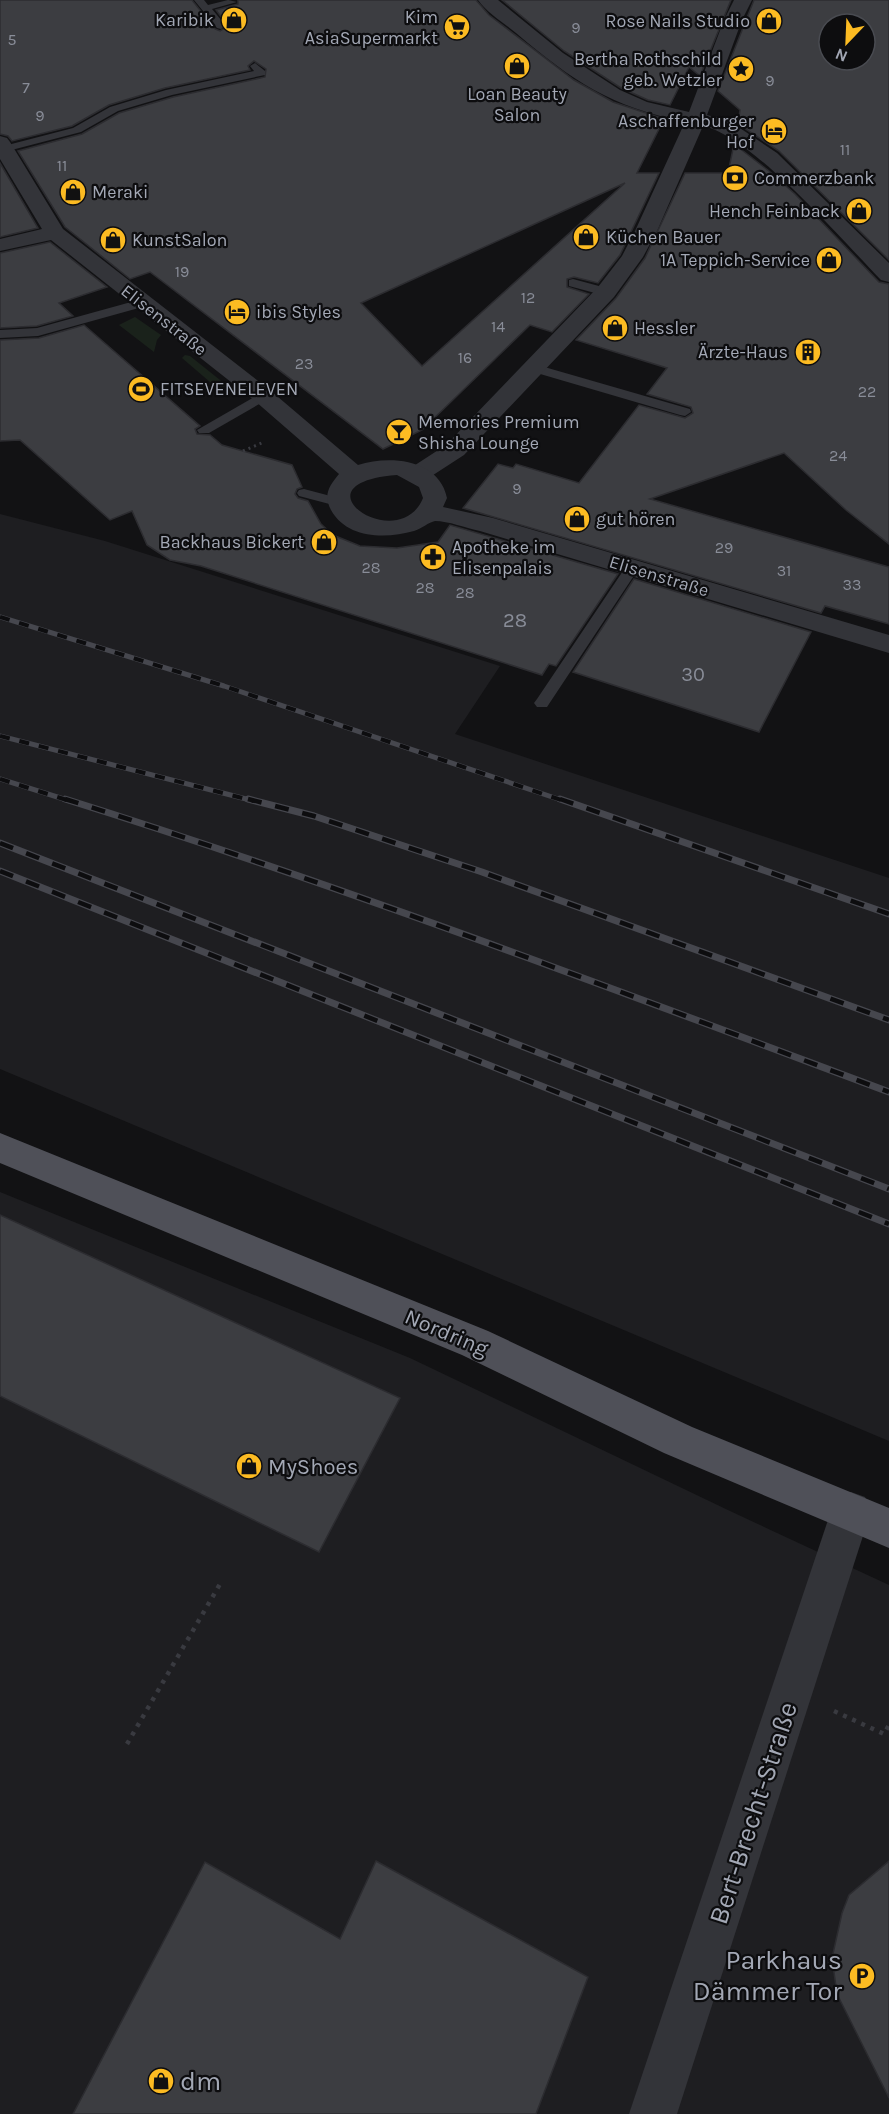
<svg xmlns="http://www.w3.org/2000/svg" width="889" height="2114" font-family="Karla,sans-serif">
  <rect width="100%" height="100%" fill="#121214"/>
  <g fill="#1e1e21">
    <path d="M0 514 105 541 500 666 455 734 889 878V1441L0 1069Z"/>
    <path d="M0 1192 410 1358 730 1511 889 1585V2114H0Z"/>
  </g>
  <g fill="#1a221b">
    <path d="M135 317 161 335 157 340 154 352 119 325Z"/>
    <path d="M185 355 190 356 225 384 226 387 217 388 182 358Z"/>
  </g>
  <g fill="#3c3d41" stroke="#2c2c30" stroke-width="1.5" fill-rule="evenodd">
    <path d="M0 0H192L215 29 220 31 228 26 216 10 238 4V0H476L489 15 574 80 613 102 664 119 637 173H659L620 255 598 283 574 277 567 279V287L589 294 552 332 530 325 422 430 383 449 150 272 130 279 65 227 18 151 82 134 119 113 173 97 265 77 266 69 254 61 248 66 250 70 165 88 109 105 72 126 12 141 8 136 0 134ZM625 183 422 366 361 303Z"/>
    <path d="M502 0H731L700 76 689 67 670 105 648 100 621 88 564 51Z"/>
    <path d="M754 0H889V260L779 151 738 124 740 110 718 91ZM829 24H865V60H829Z"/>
    <path d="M734 144 769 171 795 194 879 282 889 284V544L846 510 784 453 650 499 889 567V624L825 606 821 613 463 508 498 464 513 468 516 464 579 483 639 405 685 418 693 413 691 407 647 394 667 368 576 340 616 298 645 258 685 173H728Z"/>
    <path d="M0 163 38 228 0 237Z"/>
    <path d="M50 242 107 287 59 303 73 316 37 326 0 328V253Z"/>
    <path d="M84 325 200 426 195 429 197 434 210 435 222 445 292 465 302 487 297 489 295 494 298 498 308 501 321 524 333 535 360 546 397 548 438 542 450 525 618 574 556 666 549 664 542 675 201 566 170 560 147 545 132 511 110 520 20 440 0 441V340L39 338Z"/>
    <path d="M634 579 811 632 759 732 573 672Z"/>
    <path d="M0 1215 400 1398 319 1552 0 1396Z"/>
    <path d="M376 1861 588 1977 536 2114H73L205 1862 340 1939Z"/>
    <path d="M889 1861V2098L837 1994 832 1958 842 1913 849 1895Z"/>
  </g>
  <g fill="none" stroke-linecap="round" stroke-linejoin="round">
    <path stroke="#393a40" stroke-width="3" stroke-dasharray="2 4" stroke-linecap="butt" d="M243 451 264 442"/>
    <g stroke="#393a40" stroke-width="4.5" stroke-dasharray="4 6" stroke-linecap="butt">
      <path d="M834 1711 884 1734 889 1725"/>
      <path d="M127 1744 220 1584"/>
    </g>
    <g fill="#333439" fill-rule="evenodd">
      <path d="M194 0H204L208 5 228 0 237 2 212 9 226 26 221 29 217 28Z"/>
      <path d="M255 63 265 71V75L172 95 118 111 81 132 0 153V147L73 128 110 107 166 90 254 71 250 66Z"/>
      <path d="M573 279 610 289 612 292 606 296 569 286V280Z"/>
      <path d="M142 299 146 300V306L38 336 0 338V330L37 328Z"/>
      <path d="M534 364 690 409 691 412 685 416 680 415 530 371 528 368Z"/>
      <path d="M263 392 269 396 268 399 209 433H199L197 430Z"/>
      <path d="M304 489 342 499 344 502 337 506 299 496 297 493 299 490Z"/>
      <path d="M632 563 639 568 547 707H537L534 703 537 699 627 565Z"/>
    </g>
    <g fill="#333439" fill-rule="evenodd">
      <path d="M478 0H498L563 53 620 90 647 102 689 112 724 20 734 0H752L742 20 707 115 728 120 777 153 889 263V282L881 280C843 241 752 136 703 126L657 231 643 257 614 297 464 455 427 479 418 482 409 479 406 474 409 469 446 445 598 287 622 256 635 231 685 122C610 106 574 82 516 33 504 23 487 13 478 0Z"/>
      <path d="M851 1492 865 1497 871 1511 677 2114H629L831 1511 837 1497Z"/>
    </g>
    <path fill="#333439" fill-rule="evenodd" d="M0 136 7 138 10 142 63 229 271 391 358 465C390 455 439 459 447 498L443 507 493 518 889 635V653L480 531C466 528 448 521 435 521 429 522 421 529 414 531 386 539 347 539 331 510 323 495 329 486 339 474L255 401 51 240 0 251V239L42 229 0 159ZM397 475 419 487 423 498C399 557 289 483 397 475Z"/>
    <path fill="#4f5058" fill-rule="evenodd" d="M0 1133 488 1331 692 1427 889 1508V1548L664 1453 462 1355 0 1163Z"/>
    <defs>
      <g id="rail-far1">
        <path d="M0 617 224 686 564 801"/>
        <path d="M0 736 254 801"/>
        <path d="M0 779 70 801"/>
      </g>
      <g id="rail">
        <path d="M65 799C343 886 616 990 889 1092"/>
        <path d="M248 799 314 816 482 872 889 1020"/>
        <path d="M560 799 889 914"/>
        <path d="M0 843 889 1189"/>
        <path d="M0 871 889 1224"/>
      </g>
    </defs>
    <use href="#rail-far1" stroke="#46474e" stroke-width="5"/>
    <use href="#rail" stroke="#46474e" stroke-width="7"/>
    <use href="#rail-far1" stroke="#0d0d0f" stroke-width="4" stroke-dasharray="10" stroke-linecap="butt"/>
    <use href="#rail" stroke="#0d0d0f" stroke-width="4.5" stroke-dasharray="14" stroke-linecap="butt"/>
  </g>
  <defs>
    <symbol id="shop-disc" viewBox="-11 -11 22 22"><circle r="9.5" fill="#fcbb22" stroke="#0d0d0f"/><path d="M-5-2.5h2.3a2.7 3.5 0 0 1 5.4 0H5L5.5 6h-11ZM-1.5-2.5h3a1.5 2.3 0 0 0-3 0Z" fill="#111"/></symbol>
    <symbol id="supermarket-disc" viewBox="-11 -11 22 22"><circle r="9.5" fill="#fcbb22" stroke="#0d0d0f"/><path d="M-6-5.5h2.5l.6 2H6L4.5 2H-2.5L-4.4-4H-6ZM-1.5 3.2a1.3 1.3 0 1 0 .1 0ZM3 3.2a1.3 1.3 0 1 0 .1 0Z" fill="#111"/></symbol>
    <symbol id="sight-disc" viewBox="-11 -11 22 22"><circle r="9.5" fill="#fcbb22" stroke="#0d0d0f"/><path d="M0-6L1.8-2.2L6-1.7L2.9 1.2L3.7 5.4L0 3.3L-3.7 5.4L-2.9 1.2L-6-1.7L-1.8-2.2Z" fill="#111"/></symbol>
    <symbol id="hotel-disc" viewBox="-11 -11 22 22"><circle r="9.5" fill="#fcbb22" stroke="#0d0d0f"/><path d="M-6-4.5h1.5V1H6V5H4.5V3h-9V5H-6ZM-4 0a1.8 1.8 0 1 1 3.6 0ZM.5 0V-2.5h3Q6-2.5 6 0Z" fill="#111"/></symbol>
    <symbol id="bank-disc" viewBox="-11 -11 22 22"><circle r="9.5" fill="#fcbb22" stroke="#0d0d0f"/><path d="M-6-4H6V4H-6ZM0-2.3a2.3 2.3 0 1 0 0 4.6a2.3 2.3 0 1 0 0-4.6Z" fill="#111"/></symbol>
    <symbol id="building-disc" viewBox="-11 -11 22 22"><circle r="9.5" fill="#fcbb22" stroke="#0d0d0f"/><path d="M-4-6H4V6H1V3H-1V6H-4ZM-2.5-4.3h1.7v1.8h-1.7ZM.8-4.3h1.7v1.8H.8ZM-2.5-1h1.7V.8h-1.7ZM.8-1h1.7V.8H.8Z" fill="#111"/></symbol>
    <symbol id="stadium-disc" viewBox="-11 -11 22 22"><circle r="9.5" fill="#fcbb22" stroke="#0d0d0f"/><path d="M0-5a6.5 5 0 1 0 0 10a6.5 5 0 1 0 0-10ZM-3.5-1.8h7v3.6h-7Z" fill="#111"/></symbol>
    <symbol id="bar-disc" viewBox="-11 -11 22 22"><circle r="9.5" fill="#fcbb22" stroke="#0d0d0f"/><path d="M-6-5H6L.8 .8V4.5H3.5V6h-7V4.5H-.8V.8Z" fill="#111"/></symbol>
    <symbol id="pharmacy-disc" viewBox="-11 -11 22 22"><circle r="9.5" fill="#fcbb22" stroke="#0d0d0f"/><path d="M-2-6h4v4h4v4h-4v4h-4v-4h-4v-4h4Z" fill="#111"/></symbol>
    <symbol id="parking-disc" viewBox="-11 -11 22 22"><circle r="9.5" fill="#fcbb22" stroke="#0d0d0f"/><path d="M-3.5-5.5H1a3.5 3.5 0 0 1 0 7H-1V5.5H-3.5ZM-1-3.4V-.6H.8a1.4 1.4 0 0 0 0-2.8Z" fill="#111"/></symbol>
  </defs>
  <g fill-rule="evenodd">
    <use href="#shop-disc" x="219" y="5" width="30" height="30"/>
    <use href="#shop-disc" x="754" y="6" width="30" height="30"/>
    <use href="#supermarket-disc" x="442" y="12" width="30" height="30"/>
    <use href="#shop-disc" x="502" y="51" width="30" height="30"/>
    <use href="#sight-disc" x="726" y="54" width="30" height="30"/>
    <use href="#hotel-disc" x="759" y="116" width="30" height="30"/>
    <use href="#bank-disc" x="720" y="163" width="30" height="30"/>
    <use href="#shop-disc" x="58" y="177" width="30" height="30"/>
    <use href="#shop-disc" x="844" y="196" width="30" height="30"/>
    <use href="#shop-disc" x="571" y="222" width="30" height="30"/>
    <use href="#shop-disc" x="98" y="225" width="30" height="30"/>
    <use href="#shop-disc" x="814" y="245" width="30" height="30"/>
    <use href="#hotel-disc" x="222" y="297" width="30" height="30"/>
    <use href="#shop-disc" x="600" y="313" width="30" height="30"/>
    <use href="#building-disc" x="793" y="337" width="30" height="30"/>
    <use href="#stadium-disc" x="126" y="374" width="30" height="30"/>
    <use href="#bar-disc" x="384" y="417" width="30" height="30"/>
    <use href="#shop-disc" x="562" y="504" width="30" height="30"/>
    <use href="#shop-disc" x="309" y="527" width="30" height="30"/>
    <use href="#pharmacy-disc" x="418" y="542" width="30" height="30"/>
    <use href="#shop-disc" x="234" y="1451" width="30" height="30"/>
    <use href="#parking-disc" x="847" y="1961" width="30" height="30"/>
    <use href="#shop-disc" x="146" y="2066" width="30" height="30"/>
  </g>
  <g text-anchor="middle" stroke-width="4.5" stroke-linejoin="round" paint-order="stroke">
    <g font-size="16" fill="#898d98">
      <text x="576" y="33">9</text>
      <text x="12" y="45">5</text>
      <text x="770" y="86">9</text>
      <text x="26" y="93">7</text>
      <text x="40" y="121">9</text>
      <text x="845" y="155">11</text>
      <text x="62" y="171">11</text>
      <text x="182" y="277">19</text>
      <text x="528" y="303">12</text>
      <text x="498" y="332">14</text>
      <text x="465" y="363">16</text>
      <text x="304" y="369">23</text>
      <text x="867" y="397">22</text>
      <text x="838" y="461">24</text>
      <text x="517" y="494">9</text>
      <text x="724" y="553">29</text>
      <text x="371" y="573">28</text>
      <text x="784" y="576">31</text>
      <text x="852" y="590">33</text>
      <text x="425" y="593">28</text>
      <text x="465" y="598">28</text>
    </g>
    <g font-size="18" fill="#a3a8b5" stroke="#0d0d0f" text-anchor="start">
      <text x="438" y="23" text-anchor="end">Kim<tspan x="438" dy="21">AsiaSupermarkt</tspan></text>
      <text x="214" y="26" text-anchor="end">Karibik</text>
      <text x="750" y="27" text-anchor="end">Rose Nails Studio</text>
      <text x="722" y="65" text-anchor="end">Bertha Rothschild<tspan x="722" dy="21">geb. Wetzler</tspan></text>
      <text x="517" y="100" text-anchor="middle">Loan Beauty<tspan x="517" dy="21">Salon</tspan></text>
      <text x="754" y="127" text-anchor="end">Aschaffenburger<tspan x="754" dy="21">Hof</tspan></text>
      <text x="754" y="184">Commerzbank</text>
      <text x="92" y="198">Meraki</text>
      <text x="840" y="217" text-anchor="end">Hench Feinback</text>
      <text x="606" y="243">Küchen Bauer</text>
      <text x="132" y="246">KunstSalon</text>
      <text x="810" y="266" text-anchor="end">1A Teppich-Service</text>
      <text x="256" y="318">ibis Styles</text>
      <text x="634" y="334">Hessler</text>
      <text x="788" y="358" text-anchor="end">Ärzte-Haus</text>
      <text x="160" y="395">FITSEVENELEVEN</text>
      <text x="418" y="428">Memories Premium<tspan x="418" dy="21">Shisha Lounge</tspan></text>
      <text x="596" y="525">gut hören</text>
      <text x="304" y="548" text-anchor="end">Backhaus Bickert</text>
      <text x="452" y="553">Apotheke im<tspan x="452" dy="21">Elisenpalais</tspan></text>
    </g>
    <g font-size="18" fill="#a3a8b5" stroke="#0d0d0f">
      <text transform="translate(164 320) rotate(38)" y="6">Elisenstraße</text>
      <text transform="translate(659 576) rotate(17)" y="6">Elisenstraße</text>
    </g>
    <g font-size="20" fill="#898d98">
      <text x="515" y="627">28</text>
      <text x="693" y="681">30</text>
    </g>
    <g font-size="22" fill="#a3a8b5" stroke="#0d0d0f">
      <text transform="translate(447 1332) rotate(23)" y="8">Nordring</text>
    </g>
    <g font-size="22" fill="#a3a8b5" stroke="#0d0d0f" text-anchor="start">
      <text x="268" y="1474">MyShoes</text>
    </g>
    <g font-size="27" fill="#a3a8b5" stroke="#0d0d0f">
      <text transform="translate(753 1813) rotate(-72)" y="9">Bert-Brecht-Straße</text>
    </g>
    <g font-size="27" fill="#a3a8b5" stroke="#0d0d0f" text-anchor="end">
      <text x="842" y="1969">Parkhaus<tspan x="842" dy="31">Dämmer Tor</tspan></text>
      <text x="180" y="2090" text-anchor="start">dm</text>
    </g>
  </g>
  <g transform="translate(847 42) rotate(203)"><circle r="28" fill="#0d0d0f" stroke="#494b51" stroke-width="1.5"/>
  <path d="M0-4.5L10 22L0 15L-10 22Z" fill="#fcbb22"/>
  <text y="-9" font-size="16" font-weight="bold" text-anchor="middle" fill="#a3a8b5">N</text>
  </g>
</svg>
